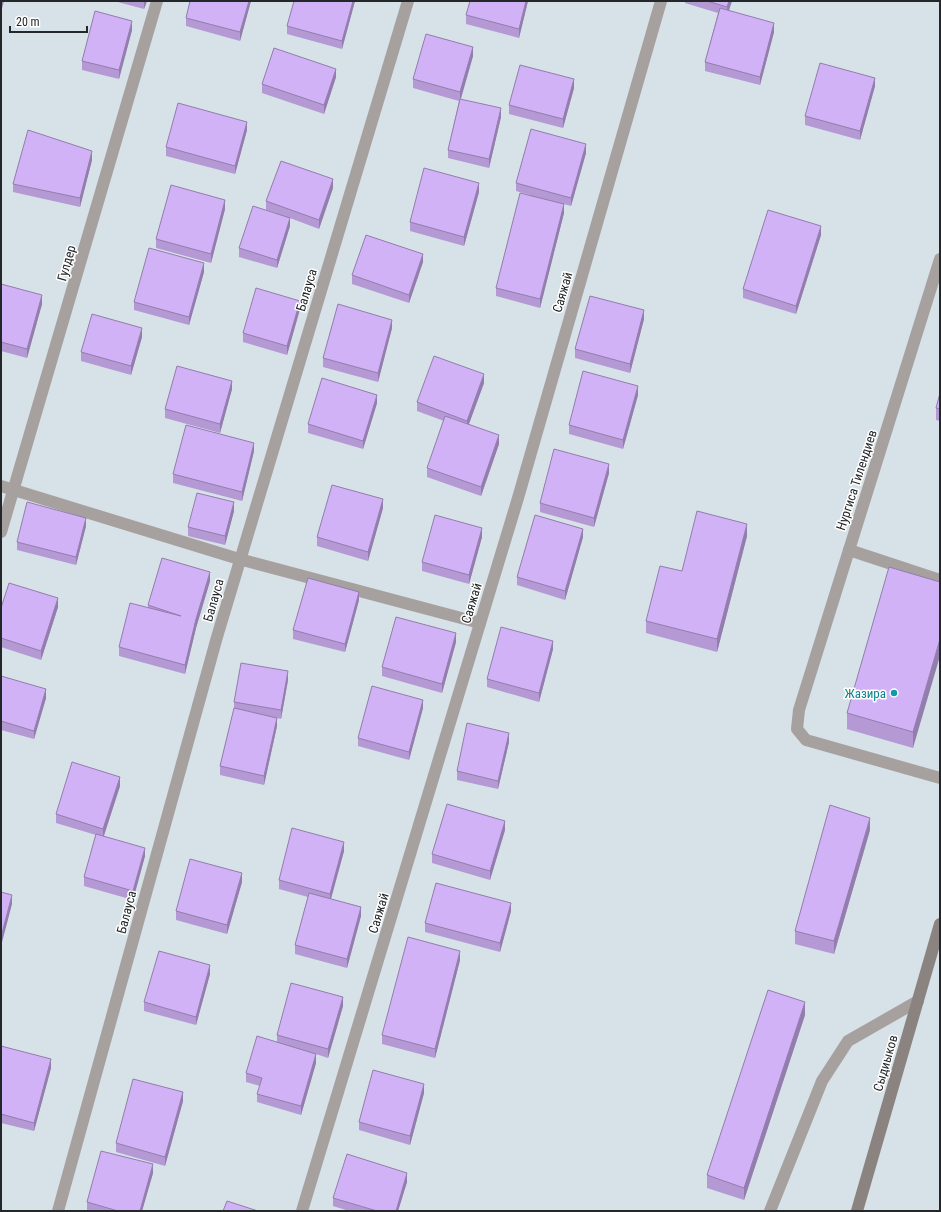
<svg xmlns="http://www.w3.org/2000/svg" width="941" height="1212" font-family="'Roboto Condensed',sans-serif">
  <rect width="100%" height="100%" fill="#d7e1e8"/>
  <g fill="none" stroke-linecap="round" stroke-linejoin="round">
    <g stroke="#a6a19f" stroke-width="12">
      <path d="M940 259 799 710 797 729 806 740 940 778"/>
      <path d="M849 550 940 580"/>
      <path d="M770 1211 822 1081 848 1041 918 1001"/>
    </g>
    <g stroke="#a6a19f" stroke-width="12">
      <path d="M1 486 239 559 480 623"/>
      <path d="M1 532 157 1"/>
      <path d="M58 1211 217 637 408 1"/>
      <path d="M302 1211 518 498 661 1"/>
    </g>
    <path stroke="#8a8380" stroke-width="12" d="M857 1211 940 924"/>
  </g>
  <g fill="#b499d4">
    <path d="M114 1H147L144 9Z"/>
    <path d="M190 1H251L240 41 186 26V18Z"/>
    <path d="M294 1H355L342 49 287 34V26Z"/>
    <path d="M470 1H528L519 38 466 24V15Z"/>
    <path d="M685 1H732L729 10 774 32 760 85 705 71V62L718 13 685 3Z"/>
    <path d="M132 30 119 79 82 70V61Z"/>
    <path d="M473 56 461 99 501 117 489 168 448 158V150L459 101 413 88V79Z"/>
    <path d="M336 77 324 114 262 93V84Z"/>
    <path d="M875 86 860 140 805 125V116Z"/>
    <path d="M574 88 563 128 509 114V105Z"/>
    <path d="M247 130 235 174 166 156V147Z"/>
    <path d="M586 153 571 206 564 204V213L540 308 496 296V288L530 195 516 191V183Z"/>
    <path d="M92 160 80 207 13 192V184Z"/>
    <path d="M333 188 319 229 290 218V226L277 268 239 257V248L276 213 266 210V201Z"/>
    <path d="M479 192 464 246 410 231V222Z"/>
    <path d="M225 209 211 263 156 248V239Z"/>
    <path d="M821 235 796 314 743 298V289Z"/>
    <path d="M423 262 409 303 352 284V275Z"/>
    <path d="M204 272 189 325 134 310V302Z"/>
    <path d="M1 284 42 304 27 358 1 351Z"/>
    <path d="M300 309 287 355 243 342V333Z"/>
    <path d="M644 319 630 373 575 358V349Z"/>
    <path d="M392 328 378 382 323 367V358Z"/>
    <path d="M142 337 131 375 81 361V352Z"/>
    <path d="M484 383 469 424 499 444 481 496 427 477V468L444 421 417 411V402Z"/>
    <path d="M232 389 220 433 165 418V409Z"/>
    <path d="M940 393V421L936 420V408Z"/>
    <path d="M638 395 623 449 569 434V425Z"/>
    <path d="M377 403 363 449 308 433V424Z"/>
    <path d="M254 451 242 501 173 483V474Z"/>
    <path d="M609 473 594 527 540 512V503Z"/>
    <path d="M383 508 368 561 317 546V537Z"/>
    <path d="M234 511 225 545 188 536V527Z"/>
    <path d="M86 526 76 565 17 550V542Z"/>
    <path d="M747 536 717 652 646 633V621L682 571Z"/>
    <path d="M482 537 469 584 422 571V562Z"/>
    <path d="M583 537 565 600 517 585V577Z"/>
    <path d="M210 581 196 628 185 674 119 656V647L148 607V605Z"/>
    <path d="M940 582 913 748 847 729V713Z"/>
    <path d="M359 600 345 652 293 639V630Z"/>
    <path d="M58 607 41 660 1 647V608Z"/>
    <path d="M456 642 442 693 382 676V667Z"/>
    <path d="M553 649 539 702 487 687V679Z"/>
    <path d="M1 676 46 698 34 739 1 730Z"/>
    <path d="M288 680 281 719 277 718V726L264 785 220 775V766L234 708V702Z"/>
    <path d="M423 708 409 760 358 746V738Z"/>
    <path d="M509 742 498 789 457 780V771Z"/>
    <path d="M120 786 104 836 145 856 133 900 84 886V877L96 835 56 823V814Z"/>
    <path d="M505 830 490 880 432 863V854Z"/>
    <path d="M870 830 834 954 795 944V931Z"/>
    <path d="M344 851 331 899 361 916 347 968 295 954V945L308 897 279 889V880Z"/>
    <path d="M242 882 227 934 176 920V911Z"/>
    <path d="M511 911 500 952 425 932V923Z"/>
    <path d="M460 960 435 1058 382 1044V1035Z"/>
    <path d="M210 974 196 1025 144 1011V1002Z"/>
    <path d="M343 1006 328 1058 316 1054V1063L301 1115 257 1102V1094L260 1086 246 1082V1073L277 1042V1035Z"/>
    <path d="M805 1015 744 1200 707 1188V1175Z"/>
    <path d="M1 1046 51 1068 34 1131 1 1123Z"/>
    <path d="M424 1093 410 1145 359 1130V1122Z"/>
    <path d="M183 1101 165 1166 116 1152V1143Z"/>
    <path d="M153 1173 142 1211H87V1202Z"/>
    <path d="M407 1182 398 1211H349L333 1206V1198Z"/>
  </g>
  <g fill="#927dac">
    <path d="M2 1H4L1 12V3Z"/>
    <path d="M144 1H147L144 9Z"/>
    <path d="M249 1H251L240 41V32Z"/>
    <path d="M353 1H355L342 49V41Z"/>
    <path d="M526 1H528L519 38V29Z"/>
    <path d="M729 1H732L727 16V7Z"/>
    <path d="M132 21V30L119 79V70Z"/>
    <path d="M774 23V32L760 85V77Z"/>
    <path d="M473 47V56L460 101V92Z"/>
    <path d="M336 69V77L324 114V105Z"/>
    <path d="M875 78V86L860 140V131Z"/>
    <path d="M574 79V88L563 128V119Z"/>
    <path d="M501 108V117L489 168V159Z"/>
    <path d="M247 122V130L235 174V166Z"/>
    <path d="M586 144V153L571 206V198Z"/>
    <path d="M92 151V160L80 207V198Z"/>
    <path d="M333 179V188L319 229V220Z"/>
    <path d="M479 183V192L464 246V237Z"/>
    <path d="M225 200V209L211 263V254Z"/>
    <path d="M564 204V213L540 308V299Z"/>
    <path d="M290 218V226L277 268V260Z"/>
    <path d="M821 226V235L796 314V306Z"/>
    <path d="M423 254V262L409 303V295Z"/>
    <path d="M204 263V272L189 325V317Z"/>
    <path d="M42 295V304L27 358V349Z"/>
    <path d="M300 301V309L287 355V346Z"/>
    <path d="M644 310V319L630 373V364Z"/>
    <path d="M392 320V328L378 382V373Z"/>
    <path d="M142 328V337L131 375V366Z"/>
    <path d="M484 374V383L467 429V421Z"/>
    <path d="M232 381V389L220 433V424Z"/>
    <path d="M638 386V395L623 449V440Z"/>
    <path d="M377 395V403L363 449V441Z"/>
    <path d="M499 435V444L481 496V487Z"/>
    <path d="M254 443V451L242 501V492Z"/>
    <path d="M609 464V473L594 527V518Z"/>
    <path d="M383 499V508L368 561V552Z"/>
    <path d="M234 502V511L225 545V536Z"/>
    <path d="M86 518V526L76 565V557Z"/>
    <path d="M747 524V536L717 652V639Z"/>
    <path d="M482 528V537L469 584V575Z"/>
    <path d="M583 529V537L565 600V591Z"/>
    <path d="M210 572V581L196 628 185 674V665L196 619Z"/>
    <path d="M359 592V600L345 652V644Z"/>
    <path d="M58 598V607L41 660V651Z"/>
    <path d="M456 633V642L442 693V684Z"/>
    <path d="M940 639V656L913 748V732Z"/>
    <path d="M553 641V649L539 702V693Z"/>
    <path d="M288 671V680L281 719V710Z"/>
    <path d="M46 689V698L34 739V731Z"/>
    <path d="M423 700V708L409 760V752Z"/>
    <path d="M277 718V726L264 785V776Z"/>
    <path d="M509 733V742L498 789V781Z"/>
    <path d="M120 777V786L103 838V829Z"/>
    <path d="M870 818V830L834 954V941Z"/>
    <path d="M505 821V830L490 880V871Z"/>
    <path d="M344 842V851L330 902V894Z"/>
    <path d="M145 848V856L133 900V891Z"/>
    <path d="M242 873V882L227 934V925Z"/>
    <path d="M12 895V904L1 946V937Z"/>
    <path d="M511 903V911L500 952V943Z"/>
    <path d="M361 907V916L347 968V959Z"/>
    <path d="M460 951V960L435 1058V1049Z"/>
    <path d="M210 965V974L196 1025V1017Z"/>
    <path d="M343 997V1006L328 1058V1049Z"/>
    <path d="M805 1002V1015L744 1200V1188Z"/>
    <path d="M316 1054V1063L301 1115V1106Z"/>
    <path d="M51 1059V1068L34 1131V1123Z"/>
    <path d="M424 1084V1093L410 1145V1136Z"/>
    <path d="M183 1092V1101L165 1166V1157Z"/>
    <path d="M153 1164V1173L142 1211H140Z"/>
    <path d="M407 1173V1182L398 1211H396Z"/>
  </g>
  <g fill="#d1b2f6" stroke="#927dac">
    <path d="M190 1H249L240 32 186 18Z"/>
    <path d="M294 1H353L342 41 287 26Z"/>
    <path d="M470 1H526L519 29 466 15Z"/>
    <path d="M707 1H729L727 7Z"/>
    <path d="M720 8 774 23 760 77 705 62Z"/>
    <path d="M95 11 132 21 119 70 82 61Z"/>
    <path d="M426 34 473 47 460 92 413 79Z"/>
    <path d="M274 48 336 69 324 105 262 84Z"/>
    <path d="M820 63 875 78 860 131 805 116Z"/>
    <path d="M520 65 574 79 563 119 509 105Z"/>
    <path d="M460 99 501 108 489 159 448 150Z"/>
    <path d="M178 103 247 122 235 166 166 147Z"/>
    <path d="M531 129 586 144 571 198 516 183Z"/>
    <path d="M28 130 92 151 80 198 13 184Z"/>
    <path d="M281 161 333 179 319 220 266 201Z"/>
    <path d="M424 168 479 183 464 237 410 222Z"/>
    <path d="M171 185 225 200 211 254 156 239Z"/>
    <path d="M520 193 564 204 540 299 496 288Z"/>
    <path d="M253 206 290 218 277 260 239 248Z"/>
    <path d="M768 210 821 226 796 306 743 289Z"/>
    <path d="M366 235 423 254 409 295 352 275Z"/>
    <path d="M149 248 204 263 189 317 134 302Z"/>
    <path d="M1 284 42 295 27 349 1 342Z"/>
    <path d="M256 288 300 301 287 346 243 333Z"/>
    <path d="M590 296 644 310 630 364 575 349Z"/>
    <path d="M338 304 392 320 378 373 323 358Z"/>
    <path d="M92 314 142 328 131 366 81 352Z"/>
    <path d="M434 356 484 374 467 421 417 402Z"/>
    <path d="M177 366 232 381 220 424 165 409Z"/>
    <path d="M583 371 638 386 623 440 569 425Z"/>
    <path d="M322 378 377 395 363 441 308 424Z"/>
    <path d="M940 393V409L936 408Z"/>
    <path d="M445 416 499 435 481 487 427 468Z"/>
    <path d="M186 425 254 443 242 492 173 474Z"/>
    <path d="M554 449 609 464 594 518 540 503Z"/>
    <path d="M332 485 383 499 368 552 317 537Z"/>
    <path d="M197 493 234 502 225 536 188 527Z"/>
    <path d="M27 502 86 518 76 557 17 542Z"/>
    <path d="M697 511 747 524 717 639 646 621 660 566 682 571Z"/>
    <path d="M435 515 482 528 469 575 422 562Z"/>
    <path d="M535 515 583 529 565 591 517 577Z"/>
    <path d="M162 558 210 572 196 619 185 665 119 647 130 603 181 616 148 605Z"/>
    <path d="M889 567 940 582V639L913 732 847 713Z"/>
    <path d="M308 578 359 592 345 644 293 630Z"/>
    <path d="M9 583 58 598 41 651 1 638V608Z"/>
    <path d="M396 617 456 633 442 684 382 667Z"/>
    <path d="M501 627 553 641 539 693 487 679Z"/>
    <path d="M241 663 288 671 281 710 234 702Z"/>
    <path d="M1 676 46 689 34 731 1 721Z"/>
    <path d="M372 686 423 700 409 752 358 738Z"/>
    <path d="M234 708 277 718 264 776 220 766Z"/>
    <path d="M467 723 509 733 498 781 457 771Z"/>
    <path d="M72 762 120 777 103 829 56 814Z"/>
    <path d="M447 804 505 821 490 871 432 854Z"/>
    <path d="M830 805 870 818 834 941 795 931Z"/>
    <path d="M292 828 344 842 330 894 279 880Z"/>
    <path d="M96 834 145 848 133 891 84 877Z"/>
    <path d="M190 859 242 873 227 925 176 911Z"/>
    <path d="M436 883 511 903 500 943 425 923Z"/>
    <path d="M1 892 12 895 1 937Z"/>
    <path d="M309 893 361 907 347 959 295 945Z"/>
    <path d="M408 937 460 951 435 1049 382 1035Z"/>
    <path d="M159 951 210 965 196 1017 144 1002Z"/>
    <path d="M291 983 343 997 328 1049 277 1035Z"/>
    <path d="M768 990 805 1002 744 1188 707 1175Z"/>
    <path d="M257 1036 316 1054 301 1106 257 1094 262 1078 246 1073Z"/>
    <path d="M1 1046 51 1059 34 1123 1 1114Z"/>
    <path d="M373 1070 424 1084 410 1136 359 1122Z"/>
    <path d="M133 1079 183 1092 165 1157 116 1143Z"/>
    <path d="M101 1151 153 1164 140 1211H118L87 1202Z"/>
    <path d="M347 1154 407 1173 396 1211H377L333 1198Z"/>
    <path d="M227 1201 258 1211H223Z"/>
  </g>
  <circle fill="#0f9aa8" stroke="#fff" stroke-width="1.5" cx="894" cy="693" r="4"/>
  <g text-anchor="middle" stroke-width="3" stroke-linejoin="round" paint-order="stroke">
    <g font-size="13" fill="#24272a" stroke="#fff">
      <text transform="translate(66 263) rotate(-74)" y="5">Гулдер</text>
      <text transform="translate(306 290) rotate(-73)" y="5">Балауса</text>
      <text transform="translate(562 292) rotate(-74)" y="5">Саяжай</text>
      <text transform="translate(856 480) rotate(-72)" y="5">Нургиса Тилендиев</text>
      <text transform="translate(213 600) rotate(-74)" y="5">Балауса</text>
      <text transform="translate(471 603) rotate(-73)" y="5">Саяжай</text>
      <text transform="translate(126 912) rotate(-75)" y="5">Балауса</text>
      <text transform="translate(378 913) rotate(-73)" y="5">Саяжай</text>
      <text transform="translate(885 1063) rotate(-74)" y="5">Сыдиыков</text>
    </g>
    <g font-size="13" fill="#0d838f" stroke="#fff" text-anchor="end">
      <text x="886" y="698">Жазира</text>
    </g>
  </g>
  <rect width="941" height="1212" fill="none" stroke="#24272a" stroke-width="4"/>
  <path d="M10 26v6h77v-6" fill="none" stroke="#24272a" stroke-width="2"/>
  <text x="16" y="26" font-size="12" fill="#24272a" stroke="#ffffff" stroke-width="3" paint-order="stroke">20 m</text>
</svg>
